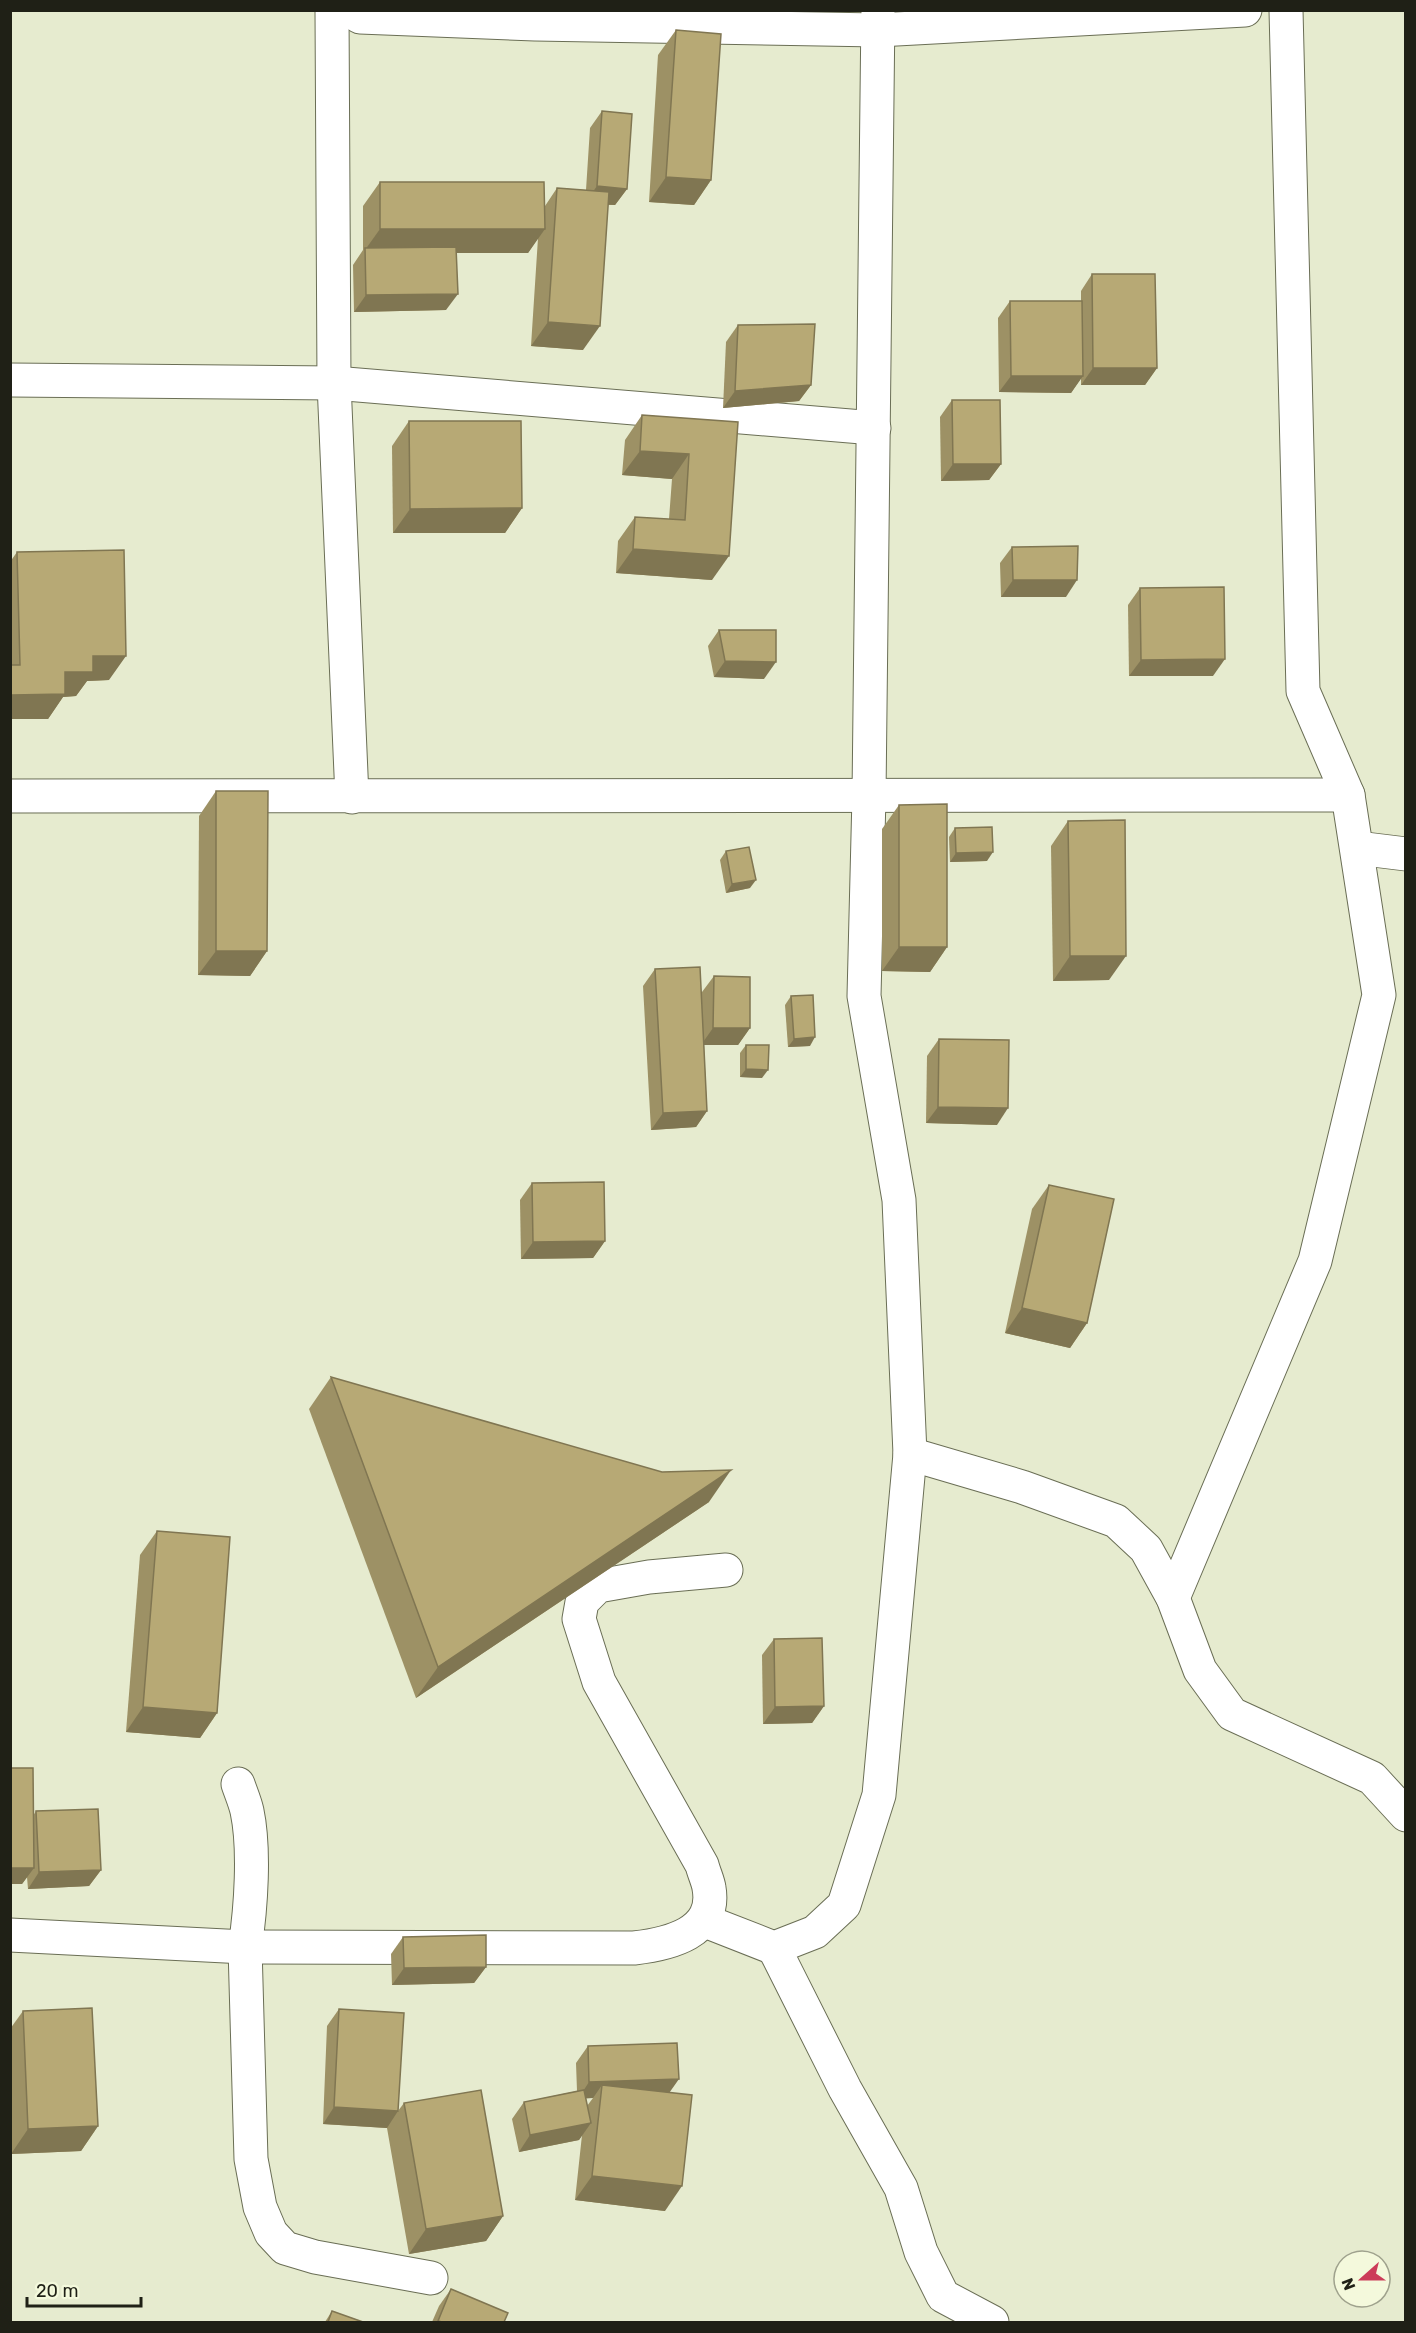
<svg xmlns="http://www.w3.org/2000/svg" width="1416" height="2333" font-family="Rubik,sans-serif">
  <rect width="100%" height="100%" fill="#e6ebcf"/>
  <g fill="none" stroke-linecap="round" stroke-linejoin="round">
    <defs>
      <g id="minor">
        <path d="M332 10 334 383 352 797"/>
        <path d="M349 10 360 17 535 24 878 30 1245 10"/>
        <path d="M10 380 334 383 874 428"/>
        <path d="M10 796 1348 795"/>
        <path d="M1357 848 1406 854"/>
        <path d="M910 1454 1022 1487 1116 1521 1146 1549 1173 1598 1200 1670 1232 1714 1372 1778 1406 1815"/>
        <path d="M1173 1598 1315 1261 1379 995 1348 795 1303 691 1286 10"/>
        <path d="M238 1784C241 1793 245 1802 247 1811 255 1849 251 1908 245 1947L251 2159 260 2207 271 2233 285 2248 315 2257 431 2278"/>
        <path d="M705 1921 774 1948 815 1932 844 1905 879 1795 910 1454 899 1200 864 996 869 796 878 10"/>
        <path d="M10 1935 245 1947 634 1948C669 1944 717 1933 709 1888 708 1881 704 1873 702 1865L599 1682 579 1619 582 1602 598 1586 649 1577 726 1570"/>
        <path d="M774 1948 845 2089 901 2188 921 2252 943 2296 992 2322"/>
      </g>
    </defs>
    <use href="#minor" stroke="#6a6e55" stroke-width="35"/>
    <use href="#minor" stroke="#fff" stroke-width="33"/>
  </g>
  <g fill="#9d9165" fill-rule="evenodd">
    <path d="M676 30 711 180 694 205 649 202 658 55Z"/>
    <path d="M602 111 627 189 615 205H608L583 350 531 346 538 238 528 253H457L446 310 354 312 353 265 363 250V206L380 182 545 206 557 188 586 190 590 128Z"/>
    <path d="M1092 274 1157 368 1145 385H1081V378L1071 393 999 392 998 318 1010 301H1081V291Z"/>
    <path d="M738 325 811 385 799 401 723 408 726 342Z"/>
    <path d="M952 400 1001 464 989 480 941 481 940 417Z"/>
    <path d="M642 415 738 422 712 580 616 573 618 541 635 517 669 519 672 479 622 475 625 440Z"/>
    <path d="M409 421 522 508 505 533H393L392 446Z"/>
    <path d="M1012 547 1066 597H1001L1000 563Z"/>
    <path d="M17 552 109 680 87 681 76 696 63 697 48 719H10V562Z"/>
    <path d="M1140 588 1213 676H1129L1128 605Z"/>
    <path d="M719 630 764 679 714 677 708 646Z"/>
    <path d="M216 791 267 951 250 976 198 975 199 816Z"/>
    <path d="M899 805 947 947 930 972 882 971V829Z"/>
    <path d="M1068 821 1109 980 1053 981 1051 846Z"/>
    <path d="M955 828 987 861 950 862 949 837Z"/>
    <path d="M726 851 750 888 726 893 720 860Z"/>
    <path d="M655 969 702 1008V992L714 976 750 1028 738 1045H704L707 1111 696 1127 651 1130 643 986Z"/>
    <path d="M791 996 810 1046 788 1047 785 1005Z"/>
    <path d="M939 1039 997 1125 926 1123 927 1056Z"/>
    <path d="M746 1045 762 1078 740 1077V1053Z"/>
    <path d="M532 1183 605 1241 593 1258 521 1259 520 1200Z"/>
    <path d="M1049 1185 1087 1323 1070 1348 1005 1333 1032 1209Z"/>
    <path d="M331 1377 709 1502 416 1698 309 1409Z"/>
    <path d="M157 1531 217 1713 200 1738 126 1732 140 1555Z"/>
    <path d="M774 1639 824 1706 812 1723 763 1724 762 1655Z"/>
    <path d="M36 1811 101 1870 89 1886 28 1889 27 1877 22 1884 33 1816Z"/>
    <path d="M403 1937 486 1967 474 1983 392 1985 391 1954Z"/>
    <path d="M339 2009 398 2111 404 2103 503 2216 486 2241 409 2254 387 2128 323 2124 327 2026Z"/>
    <path d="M23 2011 98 2126 81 2151 11 2154 10 2029Z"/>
    <path d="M588 2046 669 2093 665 2211 575 2200 582 2135 579 2140 519 2152 512 2119 524 2102 577 2091 576 2063ZM586 2098H593L587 2106Z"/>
    <path d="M451 2289 504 2322H432L439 2306Z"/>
    <path d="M332 2311 363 2322H325Z"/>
  </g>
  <g fill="#807652">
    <path d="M666 177 711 180 694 205 649 202Z"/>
    <path d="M597 186 627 189 615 205 585 203Z"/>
    <path d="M380 229H545L528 253H365V250Z"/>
    <path d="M458 294 446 310 354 312 366 295Z"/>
    <path d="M548 322 600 326 583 350 531 346Z"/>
    <path d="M1093 368H1157L1145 385H1081Z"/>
    <path d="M1011 376H1083L1071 393 999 392Z"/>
    <path d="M811 385 799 401 723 408 735 391Z"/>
    <path d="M640 451 689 454 672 479 622 475Z"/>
    <path d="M953 464H1001L989 480 941 481Z"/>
    <path d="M522 508 505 533H393L410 509Z"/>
    <path d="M633 549 729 556 712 580 616 573Z"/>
    <path d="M1013 580H1077L1066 597H1001Z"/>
    <path d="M93 656H126L109 680 87 681 76 696 63 697 48 719H10L11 695 65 672Z"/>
    <path d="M1225 659 1213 676H1129L1141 660Z"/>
    <path d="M725 661 776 662 764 679 714 677Z"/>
    <path d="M993 852 987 861 950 862 956 853Z"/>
    <path d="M756 880 750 888 726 893 732 884Z"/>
    <path d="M899 947H947L930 972 882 971Z"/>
    <path d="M216 951H267L250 976 198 975Z"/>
    <path d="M1070 956H1126L1109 980 1053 981Z"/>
    <path d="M713 1028H750L738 1045H701Z"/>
    <path d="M815 1037 810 1046 788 1047 794 1039Z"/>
    <path d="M746 1069 768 1070 762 1078 740 1077Z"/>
    <path d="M938 1107 1008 1108 997 1125 926 1123Z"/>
    <path d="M707 1111 696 1127 651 1130 663 1113Z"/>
    <path d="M605 1241 593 1258 521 1259 533 1242Z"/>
    <path d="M1022 1308 1087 1323 1070 1348 1005 1333Z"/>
    <path d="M731 1470 709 1502 416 1698 438 1667Z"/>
    <path d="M824 1706 812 1723 763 1724 775 1707Z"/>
    <path d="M143 1707 217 1713 200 1738 126 1732Z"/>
    <path d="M10 1868H34L22 1884H10Z"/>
    <path d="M101 1870 89 1886 28 1889 39 1872Z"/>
    <path d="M486 1967 474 1983 392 1985 404 1968Z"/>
    <path d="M679 2079 667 2096 602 2085 593 2098 578 2099 589 2082Z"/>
    <path d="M334 2107 398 2111 387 2128 323 2124Z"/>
    <path d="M591 2123 579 2140 519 2152 530 2135Z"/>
    <path d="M98 2126 81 2151 11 2154 28 2129Z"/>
    <path d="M592 2176 682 2186 665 2211 575 2200Z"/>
    <path d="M503 2216 486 2241 409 2254 426 2229Z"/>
  </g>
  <g fill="#b7a975" stroke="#807652" stroke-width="1.5">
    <path d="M676 30 721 34 711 180 666 177Z"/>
    <path d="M602 111 632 114 627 189 597 186Z"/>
    <path d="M380 182H544L545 229H380Z"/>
    <path d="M557 188 609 192 600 326 548 322Z"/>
    <path d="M456 247 458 294 366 295 365 248Z"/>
    <path d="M1092 274H1155L1157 368H1093Z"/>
    <path d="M1010 301H1082L1083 376H1011Z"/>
    <path d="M815 324 811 385 735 391 738 325Z"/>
    <path d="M952 400H1000L1001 464H953Z"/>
    <path d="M642 415 738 422 729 556 633 549 635 517 685 520 689 454 640 451Z"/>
    <path d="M409 421H521L522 508 410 509Z"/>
    <path d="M1078 546 1077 580H1013L1012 547Z"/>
    <path d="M124 550 126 656H93V672H65V694L11 695V665H20L17 552Z"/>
    <path d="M1224 587 1225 659 1141 660 1140 588Z"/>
    <path d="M719 630H776V662L725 661Z"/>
    <path d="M216 791H268L267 951H216Z"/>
    <path d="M947 804V947H899V805Z"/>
    <path d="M1125 820 1126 956H1070L1068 821Z"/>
    <path d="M992 827 993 852 956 853 955 828Z"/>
    <path d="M749 847 756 880 732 884 726 851Z"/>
    <path d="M700 967 707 1111 663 1113 655 969Z"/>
    <path d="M714 976 750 977V1028H713Z"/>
    <path d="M813 995 815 1037 794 1039 791 996Z"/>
    <path d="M939 1039 1009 1040 1008 1108 938 1107Z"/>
    <path d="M746 1045H769L768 1070 746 1069Z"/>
    <path d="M604 1182 605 1241 533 1242 532 1183Z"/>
    <path d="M1049 1185 1114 1199 1087 1323 1022 1308Z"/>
    <path d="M331 1377 662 1472 731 1470 438 1667Z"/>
    <path d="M157 1531 230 1537 217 1713 143 1707Z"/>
    <path d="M822 1638 824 1706 775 1707 774 1639Z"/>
    <path d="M10 1768H33L34 1868H10Z"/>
    <path d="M98 1809 101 1870 39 1872 36 1811Z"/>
    <path d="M486 1935V1967L404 1968 403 1937Z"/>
    <path d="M92 2008 98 2126 28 2129 23 2011Z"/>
    <path d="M339 2009 404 2013 398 2111 334 2107Z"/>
    <path d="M677 2043 679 2079 589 2082 588 2046Z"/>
    <path d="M602 2085 692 2095 682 2186 592 2176Z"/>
    <path d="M481 2090 503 2216 426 2229 404 2103Z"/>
    <path d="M584 2090 591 2123 530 2135 524 2102Z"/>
    <path d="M451 2289 508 2313 504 2322H442L438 2321Z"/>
    <path d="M332 2311 363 2322H328Z"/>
  </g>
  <rect width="1416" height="2333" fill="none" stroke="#1f2016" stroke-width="24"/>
  <g transform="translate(1362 2279) rotate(249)"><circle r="28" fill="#f4f9dc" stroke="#9fa28d" stroke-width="1.5"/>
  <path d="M0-4.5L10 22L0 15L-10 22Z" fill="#cc3c59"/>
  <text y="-9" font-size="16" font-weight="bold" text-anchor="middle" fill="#1f2016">N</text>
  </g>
  <path d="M27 2297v9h114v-9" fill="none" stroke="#1f2016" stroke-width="3"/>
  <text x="36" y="2297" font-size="18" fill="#1f2016" stroke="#f4f9dc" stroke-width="4.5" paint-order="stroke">20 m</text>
</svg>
